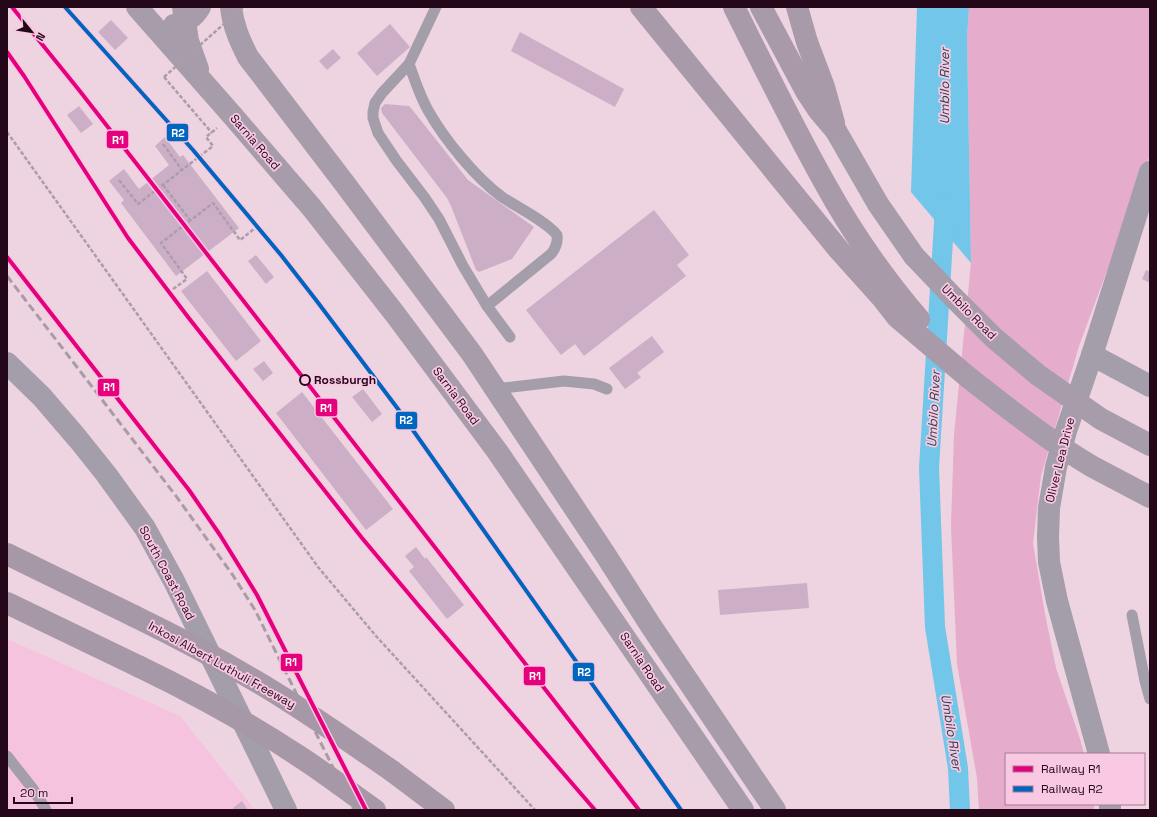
<svg xmlns="http://www.w3.org/2000/svg" width="1157" height="817" font-family="'Space Grotesk',sans-serif">
  <rect width="100%" height="100%" fill="#eed3e1"/>
  <path fill="#f6c3df" d="M7 639 180 716 255 810H7Z"/>
  <path fill="#e5accb" d="M969 7H1150V155L1079 346 1041 476 1033 543 1045 614 1056 668 1080 739 1084 754H1006V804H1094V810H979L977 778 957 664 951 526 954 435 971 263 967 38Z"/>
  <path fill="#71c6e9" d="M917 7H969L967 38 971 263 911 192Z"/>
  <g fill="none" stroke-linecap="round" stroke-linejoin="round">
    <path stroke="#71c6e9" stroke-width="20" d="M944 203V223L929 468 935 627 958 768 960 810"/>
  </g>
  <g fill="#ccafc7">
    <path d="M111 20 128 38 115 50 98 32Z"/>
    <path d="M390 24 410 47 377 76 357 53Z"/>
    <path d="M520 32 624 89 615 107 511 51Z"/>
    <path d="M333 49 341 58 327 70 319 61Z"/>
    <path d="M385 104 409 106 411 108 468 180 534 227 512 259 479 272 476 270 451 206 447 198 382 113 381 108Z"/>
    <path d="M79 106 93 124 81 133 67 115Z"/>
    <path d="M165 137 180 157 183 155 239 228 176 276 121 203 124 200 109 181 124 169 139 189 169 165 155 146Z"/>
    <path d="M654 210 689 255 677 265 686 276 584 356 575 344 561 355 526 310Z"/>
    <path d="M256 255 274 277 266 284 248 261Z"/>
    <path d="M1146 270 1150 272V283L1142 279Z"/>
    <path d="M207 271 261 341 236 361 181 291Z"/>
    <path d="M652 336 664 352 637 373 641 377 625 389 609 368Z"/>
    <path d="M264 361 273 373 263 381 253 369Z"/>
    <path d="M363 389 382 414 372 422 352 397Z"/>
    <path d="M302 392 393 509 366 530 276 413Z"/>
    <path d="M416 547 425 559 426 557 464 605 447 619 409 571 414 567 405 556Z"/>
    <path d="M807 583 809 608 720 615 718 590Z"/>
    <path d="M242 801 248 810H234L233 808Z"/>
  </g>
  <g fill="none" stroke-linecap="round" stroke-linejoin="round">
    <g stroke="#ab9daa" stroke-width="2.5" stroke-dasharray="4 2" stroke-linecap="butt">
      <path d="M164 77 212 133"/>
      <path d="M7 132 318 567 376 636 535 810"/>
      <path d="M163 144 182 170"/>
      <path d="M119 180 138 204 213 146 206 137 217 128"/>
      <path d="M163 185 190 220"/>
      <path d="M173 289 187 279 161 243 213 203 240 240 254 229"/>
    </g>
    <g stroke="#a49daa" stroke-width="11">
      <path d="M436 7 409 64 382 93 375 103 373 112V118L378 133 396 160 425 198 439 219 463 266 487 306 510 337"/>
      <path d="M409 64C415 80 420 97 429 112 445 140 476 178 502 197 517 207 547 222 557 235 558 243 556 248 551 254L487 306"/>
      <path d="M495 389 564 381 594 384 607 389"/>
      <path d="M1132 615 1145 681 1150 699"/>
      <path d="M7 756 33 789 46 810"/>
    </g>
    <g stroke="#a49daa" stroke-width="22">
      <path d="M1092 355 1150 386"/>
      <path d="M1099 754 1057 601 1049 562 1048 537 1049 508 1056 467 1066 431 1092 355 1150 172"/>
      <path d="M1110 804V810"/>
    </g>
    <path stroke="#a49daa" stroke-width="22" d="M7 363 42 397 78 439 106 474 145 528 174 581 286 810"/>
    <g stroke="#a79caa" stroke-width="22">
      <path d="M137 7 232 115 312 208 395 314 497 451 743 810"/>
      <path d="M183 7 188 41 198 69"/>
      <path d="M231 7C233 26 240 41 248 57L345 184 472 354 605 554 651 626 775 810"/>
      <path d="M174 25C187 22 193 18 200 7"/>
      <path d="M836 131 878 204 914 256"/>
    </g>
    <g stroke="#a99aaa" stroke-width="22">
      <path d="M641 7 839 250 883 299 897 317 969 378"/>
      <path d="M734 7C764 67 794 129 827 187 853 234 884 278 919 319"/>
      <path d="M761 7 807 93 819 111 836 131"/>
      <path d="M797 7 807 42 824 87 834 123"/>
    </g>
    <g stroke="#a798a7" stroke-width="22">
      <path d="M7 554 134 616"/>
      <path d="M7 603 140 667"/>
      <path d="M392 771 444 810"/>
    </g>
    <g stroke="#a99ca6" stroke-width="3" stroke-dasharray="8 4" stroke-linecap="butt">
      <path d="M7 257 189 490 220 535 257 595 366 810"/>
      <path d="M7 276 176 496 232 574 255 610 354 810"/>
    </g>
    <path stroke="#ab9daa" stroke-width="2.5" stroke-dasharray="4 2" stroke-linecap="butt" d="M164 77 243 7"/>
    <g stroke="#a79caa" stroke-width="22">
      <path d="M914 256 953 297 994 338 1038 375 1101 419 1150 445"/>
      <path d="M969 378C1009 409 1049 441 1093 467 1112 477 1131 487 1150 497"/>
    </g>
    <g stroke="#a798a7" stroke-width="22">
      <path d="M134 616C175 636 215 657 254 680 302 708 347 740 392 771"/>
      <path d="M140 667C194 693 247 722 297 755 324 772 349 792 375 810"/>
    </g>
    <defs>
      <g id="rail-1">
        <path d="M12 7 79 90 221 272 639 810"/>
        <path d="M7 52 24 76 128 238 188 317 362 538 419 606 595 810"/>
        <path d="M7 257 189 490 220 535 257 595 366 810"/>
      </g>
      <path id="rail-2" d="M65 7 193 150 281 255 316 300 398 409 681 810"/>
    </defs>
    <use href="#rail-1" stroke="#f9c8e2" stroke-width="7"/>
    <use href="#rail-2" stroke="#f9c8e2" stroke-width="7"/>
    <use href="#rail-1" stroke="#e5007d" stroke-width="4"/>
    <use href="#rail-2" stroke="#0065bd" stroke-width="4"/>
  </g>
  <circle fill="#f9c8e2" stroke="#240819" stroke-width="2" cx="305" cy="380" r="5"/>
  <g text-anchor="middle" stroke-width="3.5" stroke-linejoin="round" paint-order="stroke">
    <g font-size="12" fill="#240819" stroke="#f9c8e2">
      <text transform="translate(255 142) rotate(49)" y="4">Sarnia Road</text>
      <text transform="translate(969 312) rotate(45)" y="4">Umbilo Road</text>
      <text transform="translate(456 396) rotate(53)" y="4">Sarnia Road</text>
      <text transform="translate(1060 460) rotate(-76)" y="4">Oliver Lea Drive</text>
      <text transform="translate(167 573) rotate(62)" y="4">South Coast Road</text>
      <text transform="translate(642 662) rotate(56)" y="4">Sarnia Road</text>
      <text transform="translate(222 665) rotate(29)" y="4">Inkosi Albert Luthuli Freeway</text>
    </g>
    <g font-size="12" font-weight="bold" fill="#240819" stroke="#f9c8e2" text-anchor="start">
      <text x="314" y="384">Rossburgh</text>
    </g>
    <g font-size="13" font-style="italic" fill="#2a4550" stroke="#f9c8e2">
      <text transform="translate(944 86) rotate(-90)" y="5">Umbilo River</text>
      <text transform="translate(933 409) rotate(-87)" y="5">Umbilo River</text>
      <text transform="translate(952 732) rotate(81)" y="5">Umbilo River</text>
    </g>
  </g>
  <g stroke="#f9c8e2" stroke-width="1.5">
    <rect x="166" y="123" width="23" height="19" rx="4" fill="#0065bd"/>
    <rect x="106" y="130" width="23" height="19" rx="4" fill="#e5007d"/>
    <rect x="97" y="378" width="23" height="19" rx="4" fill="#e5007d"/>
    <rect x="315" y="398" width="23" height="19" rx="4" fill="#e5007d"/>
    <rect x="395" y="411" width="23" height="19" rx="4" fill="#0065bd"/>
    <rect x="280" y="653" width="23" height="19" rx="4" fill="#e5007d"/>
    <rect x="572" y="662" width="23" height="20" rx="4" fill="#0065bd"/>
    <rect x="523" y="666" width="23" height="20" rx="4" fill="#e5007d"/>
  </g>
  <g font-size="11" text-anchor="middle" font-weight="bold" fill="#fff">
    <text x="178" y="137">R2</text>
    <text x="118" y="144">R1</text>
    <text x="109" y="391">R1</text>
    <text x="326" y="412">R1</text>
    <text x="406" y="424">R2</text>
    <text x="291" y="666">R1</text>
    <text x="584" y="676">R2</text>
    <text x="535" y="680">R1</text>
  </g>
  <rect width="1157" height="817" fill="none" stroke="#240819" stroke-width="16"/>
  <rect x="1005" y="753" width="140" height="52" fill="#f9c8e2" stroke="#a47b92"/>
  <rect x="1013" y="766" width="20" height="6" fill="#e5007d" stroke="#a47b92"/>
  <text x="1041" y="773" font-size="12" fill="#240819">Railway R1</text>
  <rect x="1013" y="786" width="20" height="6" fill="#0065bd" stroke="#a47b92"/>
  <text x="1041" y="793" font-size="12" fill="#240819">Railway R2</text>
  <g transform="translate(32 32) rotate(120)" stroke="#f9c8e2" stroke-width="3" paint-order="stroke">
  <path d="M0-3L7 15L0 10L-7 15Z" fill="#240819"/>
  <text y="-6" font-size="11" font-weight="bold" text-anchor="middle" fill="#240819">N</text>
  </g>
  <path d="M14 797v6h58v-6" fill="none" stroke="#240819" stroke-width="2"/>
  <text x="20" y="797" font-size="12" fill="#240819" stroke="#f9c8e2" stroke-width="3" paint-order="stroke">20 m</text>
</svg>
